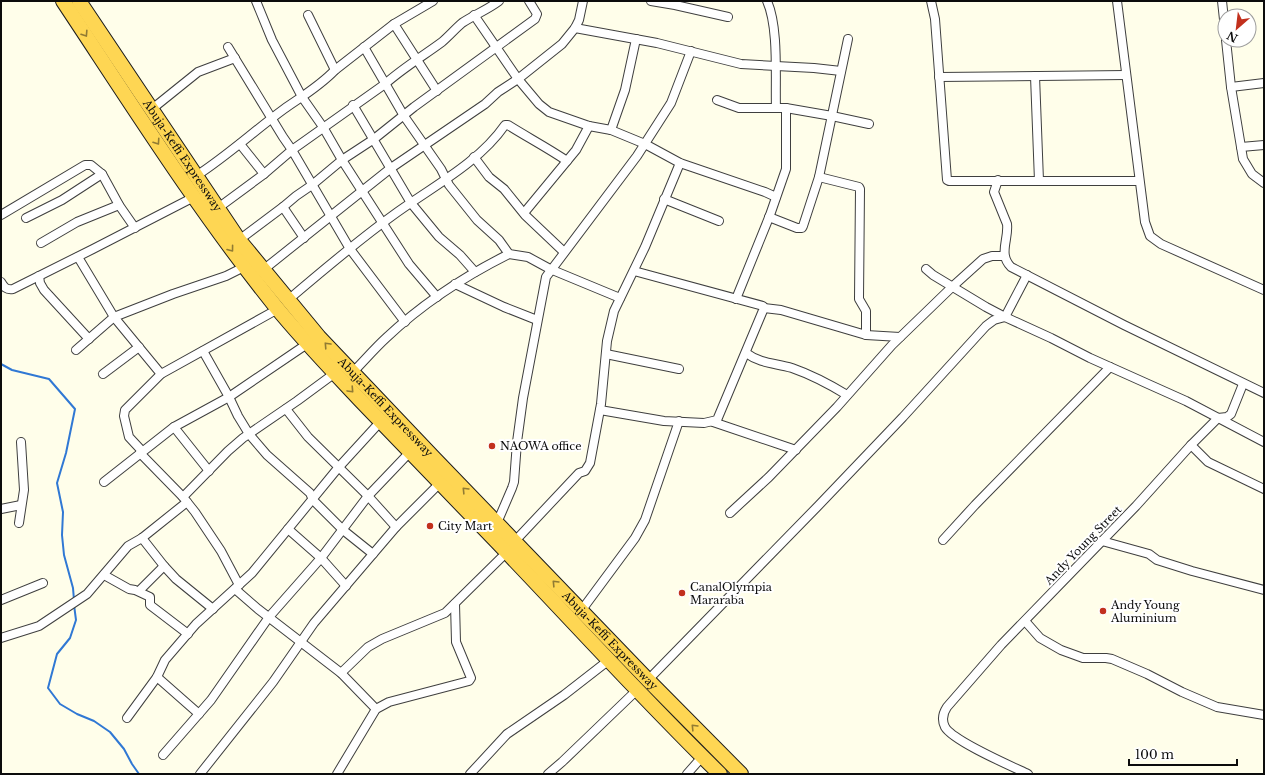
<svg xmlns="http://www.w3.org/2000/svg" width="1265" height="775" font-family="'Libre Baskerville',serif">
  <rect width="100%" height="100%" fill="#fffeea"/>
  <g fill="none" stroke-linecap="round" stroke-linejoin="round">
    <g stroke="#3078d4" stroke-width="2">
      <path d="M1 364 12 370 49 379 75 409 66 453 57 483 63 512 62 535 64 555 73 588 74 600"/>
      <path d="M74 605 76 620 70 638 57 654 48 688 60 704 77 714 94 721 110 732 124 749 132 764 139 774"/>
    </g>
    <defs>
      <g id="minor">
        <path d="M256 1 272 40 302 97 323 127 342 160 409 264 437 297"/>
        <path d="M651 1 675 5 728 17"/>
        <path d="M767 1C779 28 775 78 776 108"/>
        <path d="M931 1 935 19 947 180 949 181H1139"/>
        <path d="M1117 1 1145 222 1150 236 1161 244 1264 290"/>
        <path d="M1222 1 1225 29"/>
        <path d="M308 15 335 70"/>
        <path d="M474 15 518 79 539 104 549 112 589 126 611 130 645 144 680 163 765 192 776 197"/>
        <path d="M394 24 437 91"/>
        <path d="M575 28 657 43 741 64 814 68 841 71"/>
        <path d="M1226 40 1231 87 1243 159 1252 174 1264 183"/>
        <path d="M228 47 283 137 292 150 350 249 405 322"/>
        <path d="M364 47 404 116 441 169 449 185 477 220 499 240 509 254 528 257 550 269 620 298"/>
        <path d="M1035 76 1039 181"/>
        <path d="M939 77 1126 75"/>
        <path d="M1231 87 1264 83"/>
        <path d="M717 100 739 108H786L832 116 869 124"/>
        <path d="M353 105 411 203 439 237 460 255 475 272"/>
        <path d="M152 109 198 72 235 58"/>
        <path d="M611 130 625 90 636 39"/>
        <path d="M240 144 264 174"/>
        <path d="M1241 147 1264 145"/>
        <path d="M474 157 489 177 504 189 525 215 564 252"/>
        <path d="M196 176C227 156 254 131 284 109 301 97 320 86 335 70L394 24 433 1"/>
        <path d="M819 177 859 187 860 189 859 299 866 311V335"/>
        <path d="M998 180 994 192 1007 224C1009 239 998 254 1011 267L1124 325 1264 393"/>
        <path d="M664 199 719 221"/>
        <path d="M283 207 304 238"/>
        <path d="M218 208 264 174 292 150 385 84C403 68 423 56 442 42 449 36 455 29 462 23 474 15 487 10 499 1"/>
        <path d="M524 213 576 150 589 126"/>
        <path d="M1 215 85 165H91L102 174 119 205 135 228"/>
        <path d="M769 217 797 228H802L803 226 819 177 848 39"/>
        <path d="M26 218 62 200 102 174"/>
        <path d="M239 240 283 207 296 196 312 185 342 160 374 139 414 107 535 19 537 14 529 1"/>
        <path d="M41 243 77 222 119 205"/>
        <path d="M78 257 114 317 161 374"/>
        <path d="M926 269 933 275 986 307 1005 317 1051 338 1090 358 1186 401 1264 442"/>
        <path d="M263 270 391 168 485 104 498 92 518 79 562 44 575 28 579 20 583 1"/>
        <path d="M39 276 40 283 44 290 89 339"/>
        <path d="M1 282C4 287 6 290 13 289L93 249 194 197"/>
        <path d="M455 284 504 307 537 320"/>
        <path d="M736 299 770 215 786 169V108"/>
        <path d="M288 300C322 271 356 242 392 216 430 188 478 164 505 125H508C527 137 548 148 567 161"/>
        <path d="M764 308 781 310 866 335 900 337"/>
        <path d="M76 350 114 317 173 294 226 276 244 267"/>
        <path d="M203 351 229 397 238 416 249 434 267 455 310 493 313 500 343 530 373 554"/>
        <path d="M746 353C761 364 775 363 792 368 812 375 829 384 847 395"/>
        <path d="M606 354 679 369"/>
        <path d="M352 373C364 361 374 349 386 338 422 304 465 276 509 254"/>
        <path d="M103 374 139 347"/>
        <path d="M286 409 308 437 368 496 396 527"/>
        <path d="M600 410 664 421 704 423 717 420 764 308 763 306 634 271"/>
        <path d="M713 422 796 450"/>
        <path d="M174 427 209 471"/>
        <path d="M1191 445 1208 462 1264 489"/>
        <path d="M142 451 129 437 124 416 125 410 161 374 278 309"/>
        <path d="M140 453 183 497 195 512 221 551 239 585"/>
        <path d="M104 482 174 427 229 397 307 344"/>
        <path d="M183 497 228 451 243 438 297 401 335 373"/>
        <path d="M1 509 21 505"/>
        <path d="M730 513 769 477 837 407 892 345 952 287 983 259 992 256H1004"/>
        <path d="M19 523 24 490 21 442"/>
        <path d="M497 523 512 488 514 482 517 442 523 398 546 277 637 156 671 103 691 51"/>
        <path d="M288 529 321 558 346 586"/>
        <path d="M142 538 164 566 176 579 213 609"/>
        <path d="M943 540 975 505 1110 367"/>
        <path d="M515 541 579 473 585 471 590 463 601 404 607 341 614 311 645 247 680 163"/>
        <path d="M1102 541 1149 554 1157 560 1192 571 1264 590"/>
        <path d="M104 575 129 589 135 590 150 597V605L188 634"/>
        <path d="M235 589 258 609 341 673 376 709"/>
        <path d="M139 591 164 566"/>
        <path d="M1 600 43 583"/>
        <path d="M581 611 635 538 645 520 679 421"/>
        <path d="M1025 621 1040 638 1061 650 1083 658H1106L1112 659 1147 674 1182 692 1217 707 1264 715"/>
        <path d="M1 638 39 626 87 594 128 546 142 538 187 502"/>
        <path d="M341 673 368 647 382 639 445 613 507 552"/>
        <path d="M157 677 199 714"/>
        <path d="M648 680 818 506 903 417 986 326 994 320 1005 317 1027 275"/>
        <path d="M127 718 157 677 165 660 196 624 252 573 338 468 381 421"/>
        <path d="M163 755 211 700 269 617 321 558 368 496 410 452"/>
        <path d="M200 774 273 682 314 623 396 527 440 483"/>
        <path d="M337 774 376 709 389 702 469 681 471 678 456 642 455 604"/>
        <path d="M470 774 507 734 564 695 609 660"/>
        <path d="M548 774 562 762 637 690"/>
        <path d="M687 774 702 757"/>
        <path d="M1028 774C1011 766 953 741 945 727 941 719 943 713 947 707L1001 645 1136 506 1191 445 1218 418 1227 417 1231 414 1243 384"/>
      </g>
      <g id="trunk">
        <path d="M63 1C132 105 198 210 276 307 303 340 333 371 362 402 407 449 452 495 497 542 571 619 643 699 720 774"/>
        <path id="s1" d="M79 1 239 240 319 337 434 458 648 680 741 774"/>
      </g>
    </defs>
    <use href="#minor" stroke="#3f3f3f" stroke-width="10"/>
    <use href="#trunk" stroke="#1d1d1d" stroke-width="16"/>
    <use href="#minor" stroke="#fff" stroke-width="8"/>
    <use href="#trunk" stroke="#fed653" stroke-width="14"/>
  </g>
  <defs><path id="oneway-chevron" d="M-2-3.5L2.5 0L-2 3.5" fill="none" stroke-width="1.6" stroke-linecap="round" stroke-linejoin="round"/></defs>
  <g stroke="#917b33">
    <use href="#oneway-chevron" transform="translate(85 34) rotate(57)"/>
    <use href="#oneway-chevron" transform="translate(157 142) rotate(56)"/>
    <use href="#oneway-chevron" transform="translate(231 249) rotate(53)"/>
    <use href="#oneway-chevron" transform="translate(327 345) rotate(-133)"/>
    <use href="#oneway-chevron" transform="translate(351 390) rotate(47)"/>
    <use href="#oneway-chevron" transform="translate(465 490) rotate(-134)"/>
    <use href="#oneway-chevron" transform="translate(555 583) rotate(-134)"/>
    <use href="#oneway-chevron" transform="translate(694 727) rotate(-134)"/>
  </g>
  <g fill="#c2301d" stroke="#fff" stroke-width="1.5">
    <circle cx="492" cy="446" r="4"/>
    <circle cx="430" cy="526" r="4"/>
    <circle cx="682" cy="593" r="4"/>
    <circle cx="1103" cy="611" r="4"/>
  </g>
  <g text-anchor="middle" stroke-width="4" stroke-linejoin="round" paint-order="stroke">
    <g font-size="11" fill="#0c0c0c" stroke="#fff">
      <text dy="4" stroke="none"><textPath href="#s1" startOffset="186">Abuja-Keffi Expressway</textPath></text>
      <text dy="4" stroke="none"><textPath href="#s1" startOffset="510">Abuja-Keffi Expressway</textPath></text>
      <text transform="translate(1083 545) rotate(-46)" y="4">Andy Young Street</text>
      <text dy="4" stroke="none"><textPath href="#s1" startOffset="834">Abuja-Keffi Expressway</textPath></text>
    </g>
    <g font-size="11" fill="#0c0c0c" stroke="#fff" text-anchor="start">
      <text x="500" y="450">NAOWA office</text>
      <text x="438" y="530">City Mart</text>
      <text x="690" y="591">CanalOlympia<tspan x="690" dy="13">Mararaba</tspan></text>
      <text x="1111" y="609">Andy Young<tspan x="1111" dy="13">Aluminium</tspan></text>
    </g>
  </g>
  <rect width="1265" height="775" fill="none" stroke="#0c0c0c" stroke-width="4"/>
  <g transform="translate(1237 28) rotate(208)"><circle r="19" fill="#ffffff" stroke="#9e9e9e"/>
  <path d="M0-3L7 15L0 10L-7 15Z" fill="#c2301d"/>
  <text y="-6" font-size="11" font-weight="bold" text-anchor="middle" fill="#0c0c0c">N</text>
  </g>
  <path d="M1129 759v6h108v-6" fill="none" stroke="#0c0c0c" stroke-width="2"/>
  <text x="1135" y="759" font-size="12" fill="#0c0c0c" stroke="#ffffff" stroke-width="3" paint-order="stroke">100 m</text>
</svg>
